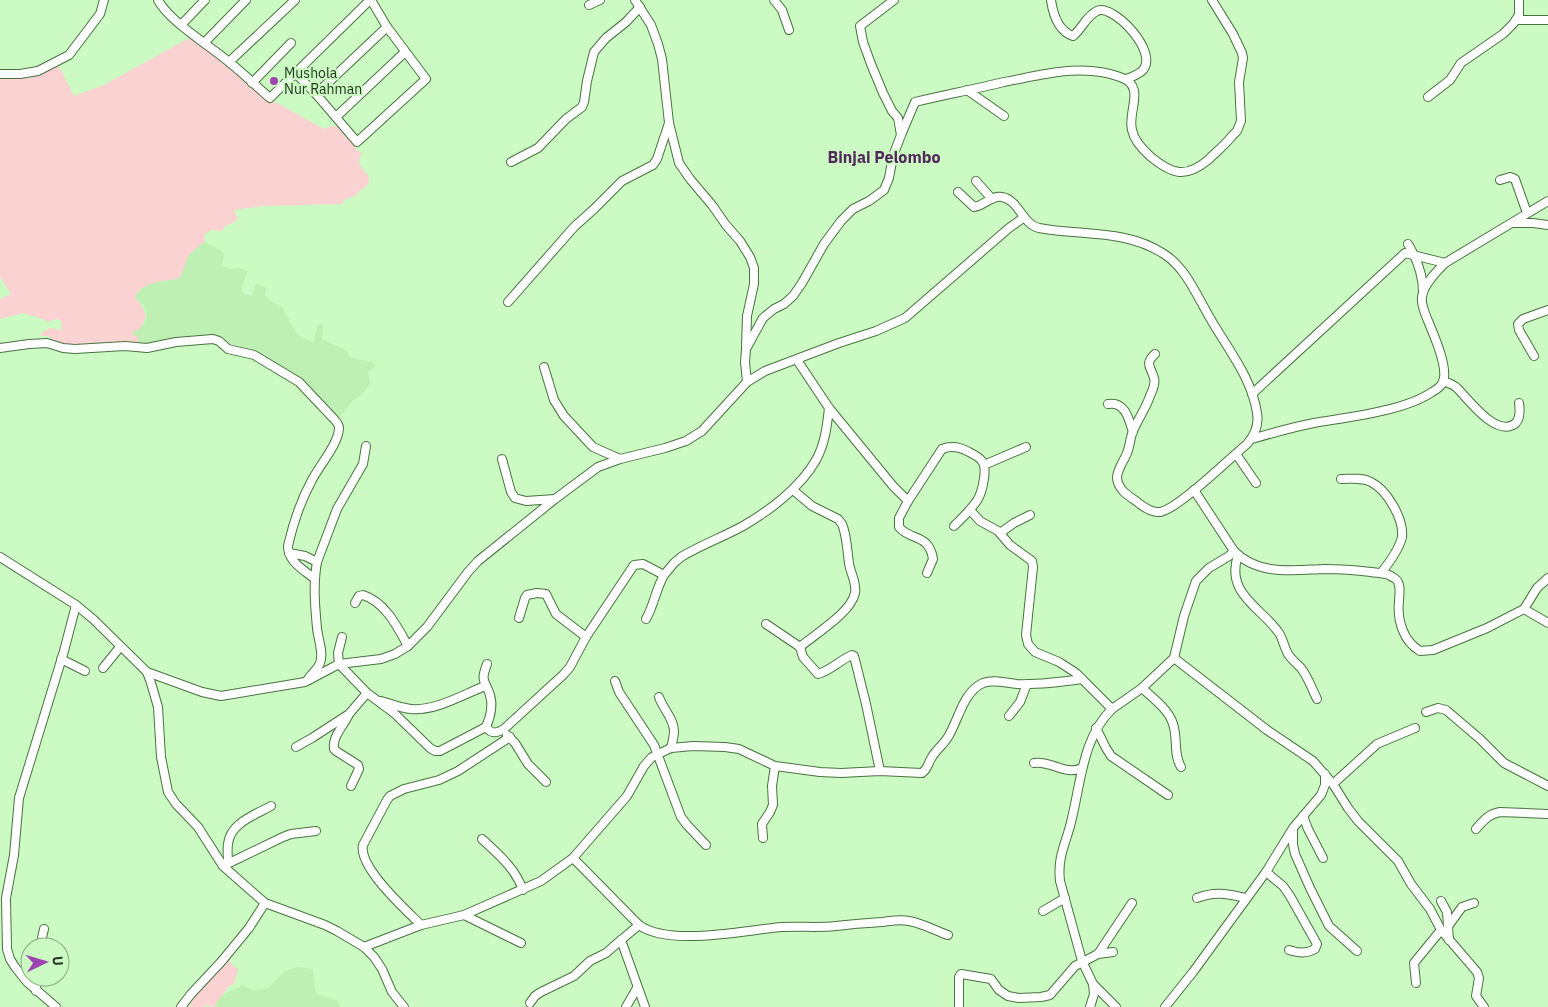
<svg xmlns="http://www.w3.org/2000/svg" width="1548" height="1007" font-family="'IBM Plex Sans',sans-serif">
  <rect width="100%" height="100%" fill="#cbfac2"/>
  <g fill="#bdf0b2">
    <path d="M203 242 215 247 221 251 224 255 222 264 224 266 231 269 239 268 247 271 241 292 251 296 256 283 266 288 265 296 271 301 282 307 297 334 313 343 318 325 321 323 323 326 322 339 347 351 349 357 375 363 374 369 368 371 370 384 360 396 353 400 339 418 307 387 260 357 226 341 209 339 158 345 138 342V336L133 335V330L137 331 143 325 147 316 144 306 135 298 137 293 144 287 153 283 179 278 189 255Z"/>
    <path d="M298 967 313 969 315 989 317 994 338 1001 340 1007H215V1004L221 996 226 993 244 985 251 990H257L268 988 285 971Z"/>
  </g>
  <g fill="#f9d2d1">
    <path d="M191 37 267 99 279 104 324 129 332 126H339L356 146 355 149 362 153C356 162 361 169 369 176V183L365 187 358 192 356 196 345 199 342 204 264 206 234 210 238 219 231 224 225 226 222 231 211 230 204 235 206 240 189 255 180 278C165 282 142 280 135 298 147 311 150 318 137 331H133V335L138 336V342L63 346 54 342 49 336H42L41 333 50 328 62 330 61 320 56 319 48 322 43 319 23 313 0 319V299L11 294 0 277V79L27 77 59 66 74 96 104 85Z"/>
    <path d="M229 959 232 965 238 969 234 984 228 987C225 995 216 999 215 1007L206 1005 203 1007H189L196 993Z"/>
  </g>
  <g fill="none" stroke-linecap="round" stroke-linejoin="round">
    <defs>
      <g id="minor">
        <path d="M158 0C170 22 209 45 229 62 243 73 256 86 270 98L370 0"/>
        <path d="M635 0 651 25 658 44 662 59 669 123 679 163 690 179 712 205 726 225 740 241 750 257 754 268V284L747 316 746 347"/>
        <path d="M774 0 782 10 789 30"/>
        <path d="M894 0 860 26 863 42 871 64 883 93 892 111 898 118 901 135"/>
        <path d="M1051 0C1053 14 1058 31 1073 36 1082 29 1086 16 1097 11 1112 3 1159 51 1143 70 1139 74 1132 77 1126 79"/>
        <path d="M589 5 600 0"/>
        <path d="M1517 20H1548"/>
        <path d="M181 25 205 0"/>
        <path d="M204 43 246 0"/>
        <path d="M229 62 295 0"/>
        <path d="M295 73 316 94 357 142 426 79 387 27 371 0"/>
        <path d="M0 74H20L38 71 69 55 100 14 104 0"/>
        <path d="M252 83 291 43"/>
        <path d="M967 90 1004 116"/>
        <path d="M316 94 387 27"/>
        <path d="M1428 97 1450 80 1461 63 1503 34 1513 24 1519 15V0"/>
        <path d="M336 117 405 52"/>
        <path d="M511 162 538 148 566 119 582 107 584 102 587 81 594 52 606 38 626 22 640 7"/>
        <path d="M1500 180 1510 177 1515 179 1527 213"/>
        <path d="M976 181 992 199"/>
        <path d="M958 192 974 207C984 206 991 195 1002 197 1019 200 1022 224 1039 228 1081 236 1126 229 1164 254 1186 268 1197 296 1210 318 1227 348 1252 378 1257 413 1259 425 1255 435 1247 444 1230 458 1178 509 1160 512 1151 513 1142 506 1136 501 1127 495 1118 489 1117 478 1117 469 1124 461 1127 453 1130 446 1130 438 1133 431 1138 419 1146 408 1150 396 1152 391 1156 384 1154 378 1151 367 1144 364 1155 354"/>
        <path d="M1513 223H1533L1548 225"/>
        <path d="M1408 244C1417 259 1423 274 1423 292"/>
        <path d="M508 302 574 227 594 209 622 181 653 165 657 159 669 123"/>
        <path d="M0 348 29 344 47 343 63 348 75 349 125 346 147 348 176 342 213 339 219 341 228 349 254 355 299 382 333 418C336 421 339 424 339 428 339 443 319 466 312 480 301 500 293 524 288 546 288 562 304 570 315 579"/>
        <path d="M1534 356 1519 330 1518 324 1523 319 1548 310"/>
        <path d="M797 360 829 408 893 486 908 501 899 518V527C910 541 929 533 933 559L927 573"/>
        <path d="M544 367 554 400 564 416 593 447 620 459"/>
        <path d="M1443 381C1448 383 1453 384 1457 388 1468 399 1494 435 1513 425 1521 421 1520 410 1519 403"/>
        <path d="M747 382 745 362 746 349 763 318 774 309 784 304 793 296 802 283 824 244 841 221 853 209 869 201 884 190 889 178 893 156 901 135 915 102C945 95 975 89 1004 82 1042 75 1082 63 1120 77 1147 86 1127 111 1132 130 1134 140 1143 150 1151 157 1173 175 1186 178 1208 160 1216 152 1225 145 1232 136L1237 131 1241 121 1239 82 1243 58 1242 53 1233 34 1212 0"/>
        <path d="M1252 394 1405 253 1445 263"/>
        <path d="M1108 404C1125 401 1129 419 1133 432"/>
        <path d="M1252 439C1272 433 1293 427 1314 423 1348 417 1405 411 1432 392 1436 390 1441 386 1443 382 1449 367 1432 331 1426 316 1424 310 1421 304 1422 297 1423 285 1437 271 1445 263L1548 201"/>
        <path d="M1236 454 1256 483"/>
        <path d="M502 459 511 492 515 498 526 501 555 499"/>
        <path d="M984 465 1026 447"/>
        <path d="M1341 479C1351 479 1362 477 1371 482 1387 490 1404 519 1402 537 1399 550 1389 563 1381 573"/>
        <path d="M1194 490 1234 551C1258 576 1294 570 1325 569 1340 569 1355 570 1371 572 1377 573 1384 573 1389 575 1392 577 1397 579 1398 582 1401 588 1399 595 1399 601 1397 620 1403 641 1420 651L1433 650 1487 628 1524 609 1548 623"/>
        <path d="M908 501 942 449C952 445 960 447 969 452 973 454 979 457 982 461 988 468 982 492 978 499 972 509 962 518 954 526"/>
        <path d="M970 510 980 521 998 531 1010 545 1032 561 1033 567 1026 635 1028 644 1035 652 1059 662 1076 673 1112 709 1142 688 1174 658 1184 616 1196 581 1209 568 1229 556 1234 551"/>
        <path d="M1000 533 1014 523 1030 515"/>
        <path d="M289 553 305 556 317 562"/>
        <path d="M1238 555C1225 594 1261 607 1279 633 1283 639 1284 647 1288 654 1292 660 1296 663 1301 668 1308 677 1312 689 1317 699"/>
        <path d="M0 557 76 605 93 619 147 672 202 692 221 696 305 682 339 664 381 659 395 654 408 646 427 627 468 572 478 561 555 499 598 467 620 459 665 448 686 441 702 431 747 382 765 371 839 343 876 331 905 318 1009 228 1023 218"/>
        <path d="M355 603 359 596 363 595C385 602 397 626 408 646"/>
        <path d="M1524 609 1537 588 1548 578"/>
        <path d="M519 618 525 598 527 595 537 593 546 594 556 614 586 637"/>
        <path d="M646 619C654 605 656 589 664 575"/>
        <path d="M766 624 800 647C815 634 851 613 855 593 857 583 850 572 849 563 847 550 847 536 842 524L838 519 812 506 793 490"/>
        <path d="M342 637 338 653 339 664 367 693 394 713 430 748 435 751H440L486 727C490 718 493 705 490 695 485 680 480 682 487 664"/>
        <path d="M800 647 803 657 818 674C830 671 840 660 852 655L854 656 866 704 880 771"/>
        <path d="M1174 658 1267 730 1313 761 1333 784 1348 808 1358 821 1398 861 1411 884 1430 909 1441 930 1477 972 1479 978 1476 996 1484 1007"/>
        <path d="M61 659 85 671"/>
        <path d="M103 668 120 647"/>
        <path d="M147 672 151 683 158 707 161 757 168 792 176 804 198 827 223 866 265 903 325 925 337 931 364 947 374 957 382 969 392 992 404 1007"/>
        <path d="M308 679C311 674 318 669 320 663 324 653 318 639 317 628 315 607 313 584 317 562L337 509 363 464 366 446"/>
        <path d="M615 681 619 692 654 745 681 817 687 825 706 845"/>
        <path d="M1142 688C1153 698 1169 710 1173 724 1178 738 1173 754 1181 767"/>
        <path d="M659 697C663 709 674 719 674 731 674 737 672 743 671 748"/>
        <path d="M381 701C391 704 401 708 411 709 436 711 462 695 485 686"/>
        <path d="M1112 709C1083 737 1081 781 1072 818 1067 842 1057 855 1060 881L1082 961 1093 984 1116 1007"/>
        <path d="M1426 712 1438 708 1446 710 1480 739 1504 763 1548 786"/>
        <path d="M349 714C344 726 332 736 334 749L336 751 358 765 359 769 351 786"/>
        <path d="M1009 716 1020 702 1027 684"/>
        <path d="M486 727C492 735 498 733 505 728L563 675 570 667 586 637 634 565 643 564 664 575 674 563 681 557C701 545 723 537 743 526 769 511 801 487 816 460 825 444 827 426 829 408"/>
        <path d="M1096 728 1106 748 1111 756 1168 795"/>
        <path d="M507 735 515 743 528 764 546 782"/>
        <path d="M296 747 312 738 349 714 367 693"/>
        <path d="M1034 763C1051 760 1065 776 1082 768"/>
        <path d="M1333 784 1377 744 1415 728"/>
        <path d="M1303 816 1308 829 1323 858"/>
        <path d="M1476 829C1483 821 1488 814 1500 812L1548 814"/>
        <path d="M1293 830V844L1295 854 1310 888 1329 926 1357 951"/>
        <path d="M763 838 762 824 770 812 773 805 772 786 775 766"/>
        <path d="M482 839C499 855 515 868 523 890"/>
        <path d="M573 858 639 925 621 940 645 1007"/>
        <path d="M228 863C228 857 227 850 228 844 230 823 255 815 271 806"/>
        <path d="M223 866 283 837 291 834 316 831"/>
        <path d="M1266 872 1283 886 1290 896 1317 944 1315 949C1306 954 1299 953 1289 950"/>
        <path d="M1197 898C1216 891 1227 894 1246 898"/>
        <path d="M1441 901 1447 912 1449 940"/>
        <path d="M1043 911 1065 898"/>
        <path d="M464 915 521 943"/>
        <path d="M421 925C406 910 358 867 363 845L387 800 390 796 404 789 439 780 458 771 510 737"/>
        <path d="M639 925C669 947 746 930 782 927 800 926 818 928 836 926 852 924 866 923 882 922 891 921 900 919 909 921 922 923 936 931 948 935"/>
        <path d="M1449 925 1462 907 1474 903"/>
        <path d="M40 947 44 929"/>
        <path d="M364 947 421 925 464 915 541 881 573 858 627 796 644 766 652 757 671 748 693 746 725 747 739 749 775 766 820 772 841 773 880 771 922 773C928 769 928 763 932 757 936 750 944 744 948 737 959 719 963 692 983 683 994 679 1006 683 1017 684 1039 685 1061 682 1082 679"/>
        <path d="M1098 954 1113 952"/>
        <path d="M1416 983 1414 963 1441 930"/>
        <path d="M36 991 37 977"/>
        <path d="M530 1003 535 996 541 992 574 976 590 961 606 953 621 940"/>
        <path d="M56 1007 27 982 15 967 10 959 7 949 6 898 14 855 19 798 64 651 76 605"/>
        <path d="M181 1007 191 994 221 962 249 928 265 903"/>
        <path d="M626 1007 637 988"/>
        <path d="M959 1007V977L961 974 991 979 999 990 1008 996 1019 998 1041 997 1050 995 1075 966 1098 954 1132 903"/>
        <path d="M1090 1007 1094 994 1093 984"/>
        <path d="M1165 1007 1193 972 1266 872 1293 828 1321 795 1325 785V774"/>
      </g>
    </defs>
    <use href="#minor" stroke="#497241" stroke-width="10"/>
    <use href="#minor" stroke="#fff" stroke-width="8"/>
  </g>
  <circle fill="#9d44b0" stroke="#cbfac2" stroke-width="2" cx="274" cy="81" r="5"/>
  <g text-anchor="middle" stroke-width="4.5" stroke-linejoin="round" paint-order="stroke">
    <g font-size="14" fill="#243520" stroke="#cbfac2" text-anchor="start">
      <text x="284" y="78">Mushola<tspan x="284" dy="16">Nur Rahman</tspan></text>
    </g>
    <g font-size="16" font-weight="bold" fill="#52275b" stroke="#cbfac2">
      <text x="884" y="163">Binjai Pelombo</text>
    </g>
  </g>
  <g transform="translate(45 962) rotate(85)"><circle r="24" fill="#cbfac2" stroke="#88ab81"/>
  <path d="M0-4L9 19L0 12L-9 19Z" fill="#9d44b0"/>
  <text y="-8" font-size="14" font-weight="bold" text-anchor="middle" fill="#243520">U</text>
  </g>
</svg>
